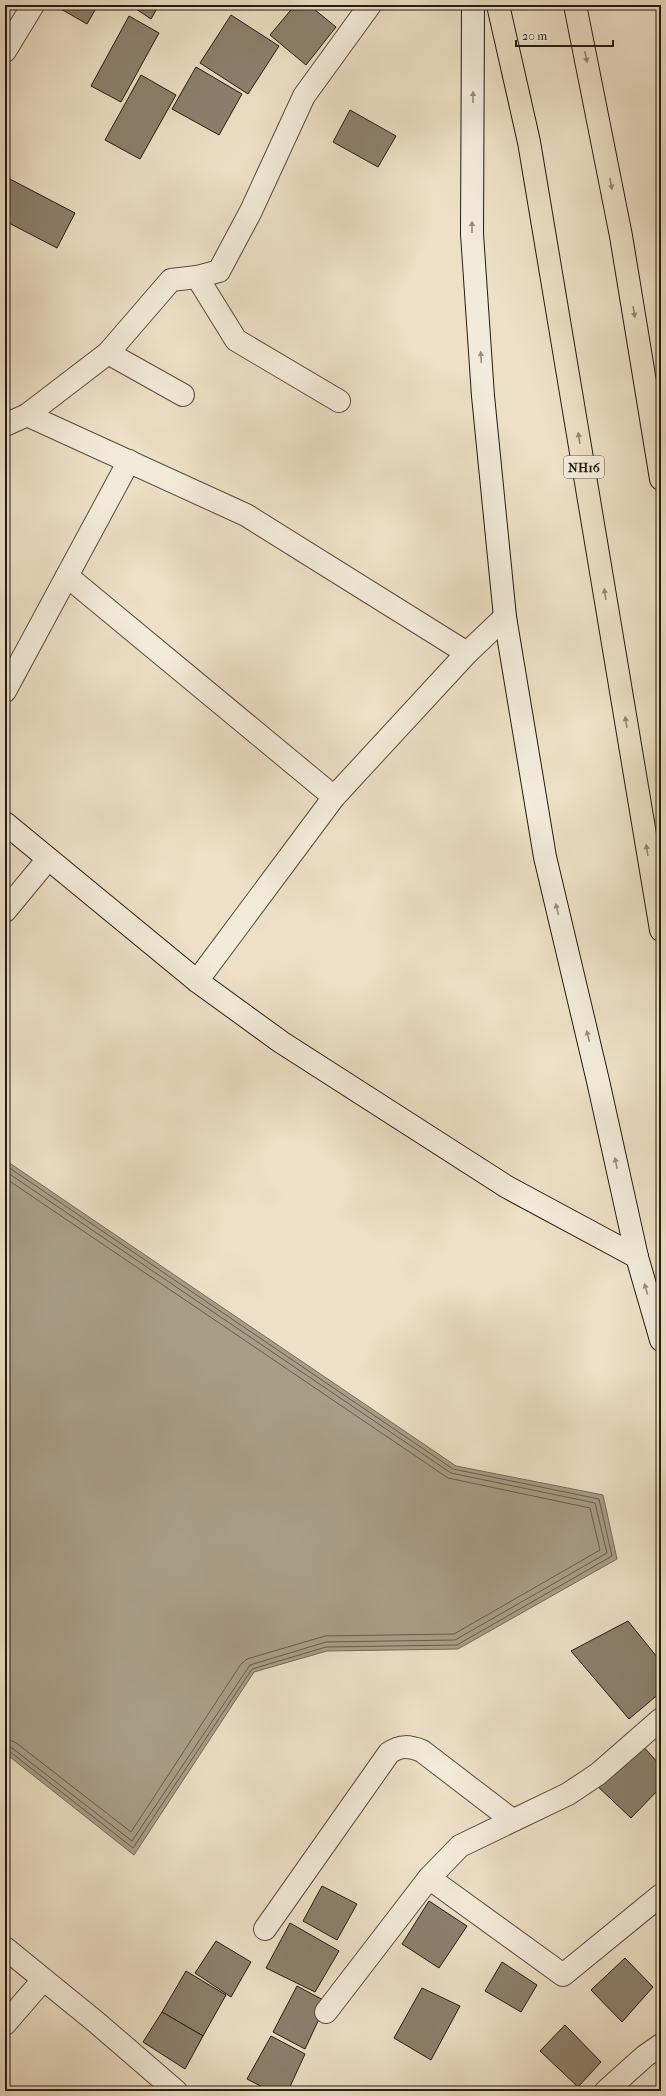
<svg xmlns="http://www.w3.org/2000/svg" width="666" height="2096" font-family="'IM FELL French Canon',serif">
  <rect width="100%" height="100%" fill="#ede0c6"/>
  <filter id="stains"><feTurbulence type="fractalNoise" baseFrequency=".005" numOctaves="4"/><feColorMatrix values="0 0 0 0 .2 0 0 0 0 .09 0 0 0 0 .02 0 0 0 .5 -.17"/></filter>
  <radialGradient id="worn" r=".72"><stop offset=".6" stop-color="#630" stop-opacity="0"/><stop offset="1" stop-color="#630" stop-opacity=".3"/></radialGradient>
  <path fill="#a99d88" stroke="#746958" d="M5 1160 456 1466 603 1495 617 1559 458 1649 327 1651 254 1672 134 1855 5 1753Z"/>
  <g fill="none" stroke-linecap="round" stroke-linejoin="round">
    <g stroke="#665c4c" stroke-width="1">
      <path d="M5 1165 453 1469 599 1499 612 1556 457 1645 326 1647 252 1669 133 1848 9 1751H5"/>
      <path d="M5 1171 451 1473 595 1503 607 1553 455 1640 326 1642 250 1665 132 1841 12 1748 5 1745"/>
      <path d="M5 1178 448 1478 590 1508 600 1550 454 1634 325 1636 247 1659 241 1664 131 1832 15 1742 5 1739"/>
    </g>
  </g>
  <g fill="#8d816f" stroke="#241b10">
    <path d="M54 5H98L87 24Z"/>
    <path d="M130 5H159L151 19Z"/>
    <path d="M295 5H309L336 27 306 65 270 35Z"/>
    <path d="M231 15 279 46 248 94 200 63Z"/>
    <path d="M129 16 159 33 121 102 91 86Z"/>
    <path d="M196 67 242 94 219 135 172 109Z"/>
    <path d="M141 75 176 95 140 159 105 140Z"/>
    <path d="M350 110 396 136 378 167 333 142Z"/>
    <path d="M6 177 75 213 57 248 5 221Z"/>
    <path d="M628 1621 661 1662V1692L629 1719 571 1651Z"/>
    <path d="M640 1743 661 1766V1787L631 1818 593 1782Z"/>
    <path d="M322 1886 357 1904 337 1940 303 1921Z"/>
    <path d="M429 1901 467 1926 439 1968 402 1944Z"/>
    <path d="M290 1923 339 1951 315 1992 266 1968Z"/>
    <path d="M216 1941 251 1962 231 1997 195 1973Z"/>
    <path d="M625 1958 653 1987 622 2022 591 1990Z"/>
    <path d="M502 1962 537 1985 521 2012 485 1991Z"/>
    <path d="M186 1971 226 1995 203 2036 162 2012Z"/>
    <path d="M297 1986 327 2002 305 2049 273 2032Z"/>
    <path d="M422 1988 460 2006 431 2060 394 2038Z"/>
    <path d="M162 2012 203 2036 185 2069 143 2042Z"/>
    <path d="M565 2025 601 2062 578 2087 540 2051Z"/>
    <path d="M271 2036 305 2054 288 2091H270L247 2079Z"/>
  </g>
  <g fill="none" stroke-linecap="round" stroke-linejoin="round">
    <defs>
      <g id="street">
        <path d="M5 51 33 5"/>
        <path d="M197 277 236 340 339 401"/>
        <path d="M108 353 183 395"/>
        <path d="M27 415 246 515 467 653"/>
        <path d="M5 425 27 415 108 353 171 280 197 277 219 271 251 211 304 96 370 5"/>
        <path d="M67 576 334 797"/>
        <path d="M5 691 129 461"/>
        <path d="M5 911 48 859"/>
        <path d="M197 981 334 797 467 653 505 617"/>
        <path d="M429 1878 563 1975 661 1895"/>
        <path d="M265 1929 389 1753C401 1745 409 1746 422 1751L512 1820"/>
        <path d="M5 1948 96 2022 176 2091"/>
        <path d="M326 2012 429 1878 460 1846 568 1794 598 1774 661 1719"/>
        <path d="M5 2024 43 1980"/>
        <path d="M606 2091 645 2056 661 2045"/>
      </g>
      <g id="secondary">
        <path d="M473 5 472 234 483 396 505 617 545 857 598 1081 637 1257 661 1340"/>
        <path d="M5 823 197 981 281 1042 507 1187 637 1257"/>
      </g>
      <g id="highway">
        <path d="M498 5 529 142 661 930"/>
        <path d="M575 5 621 236 661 479"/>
      </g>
    </defs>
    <use href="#street" stroke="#564c3e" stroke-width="24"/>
    <use href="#secondary" stroke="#241b10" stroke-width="24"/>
    <use href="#highway" stroke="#241b10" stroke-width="24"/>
    <use href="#street" stroke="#f3ebda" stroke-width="22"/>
    <use href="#secondary" stroke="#f3ebda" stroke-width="22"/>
    <use href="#highway" stroke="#ede0c6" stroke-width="22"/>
  </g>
  <defs><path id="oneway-solid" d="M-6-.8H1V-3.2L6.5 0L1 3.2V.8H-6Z"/></defs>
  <g fill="#938774">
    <use href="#oneway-solid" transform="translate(586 57) rotate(79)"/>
    <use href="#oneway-solid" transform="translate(611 184) rotate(79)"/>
    <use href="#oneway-solid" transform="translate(634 312) rotate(81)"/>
    <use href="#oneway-solid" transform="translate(579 438) rotate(-99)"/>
    <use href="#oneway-solid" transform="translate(605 594) rotate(-99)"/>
    <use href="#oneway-solid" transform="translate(626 722) rotate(-99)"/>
    <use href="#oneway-solid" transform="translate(647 850) rotate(-99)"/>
  </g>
  <g fill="#968d7f">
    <use href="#oneway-solid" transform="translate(473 97) rotate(-90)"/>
    <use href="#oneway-solid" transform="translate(472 227) rotate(-90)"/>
    <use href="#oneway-solid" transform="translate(481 357) rotate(-94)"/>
    <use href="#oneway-solid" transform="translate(557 909) rotate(-104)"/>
    <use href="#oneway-solid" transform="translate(588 1036) rotate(-104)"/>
    <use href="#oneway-solid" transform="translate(616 1163) rotate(-102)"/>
    <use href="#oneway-solid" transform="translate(646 1289) rotate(-106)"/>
  </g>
  <g text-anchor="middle" stroke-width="3" stroke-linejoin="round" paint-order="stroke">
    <rect fill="#f3ebda" stroke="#62594d" stroke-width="1" x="564" y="456" width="40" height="22" rx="3"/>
    <g font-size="13" font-weight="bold" fill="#241b10">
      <text x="584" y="472">NH16</text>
    </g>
  </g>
  <rect width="666" height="2096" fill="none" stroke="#ede0c6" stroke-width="20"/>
  <rect x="6" y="6" width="654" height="2084" fill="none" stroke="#241b10" stroke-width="2"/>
  <rect x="10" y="10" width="646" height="2076" fill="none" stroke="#241b10"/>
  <path d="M516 40v6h97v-6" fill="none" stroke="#241b10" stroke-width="2"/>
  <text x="522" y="40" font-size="12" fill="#241b10" stroke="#f3ebda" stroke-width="3" paint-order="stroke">20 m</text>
  <rect width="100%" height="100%" filter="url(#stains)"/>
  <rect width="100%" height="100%" fill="url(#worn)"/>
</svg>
